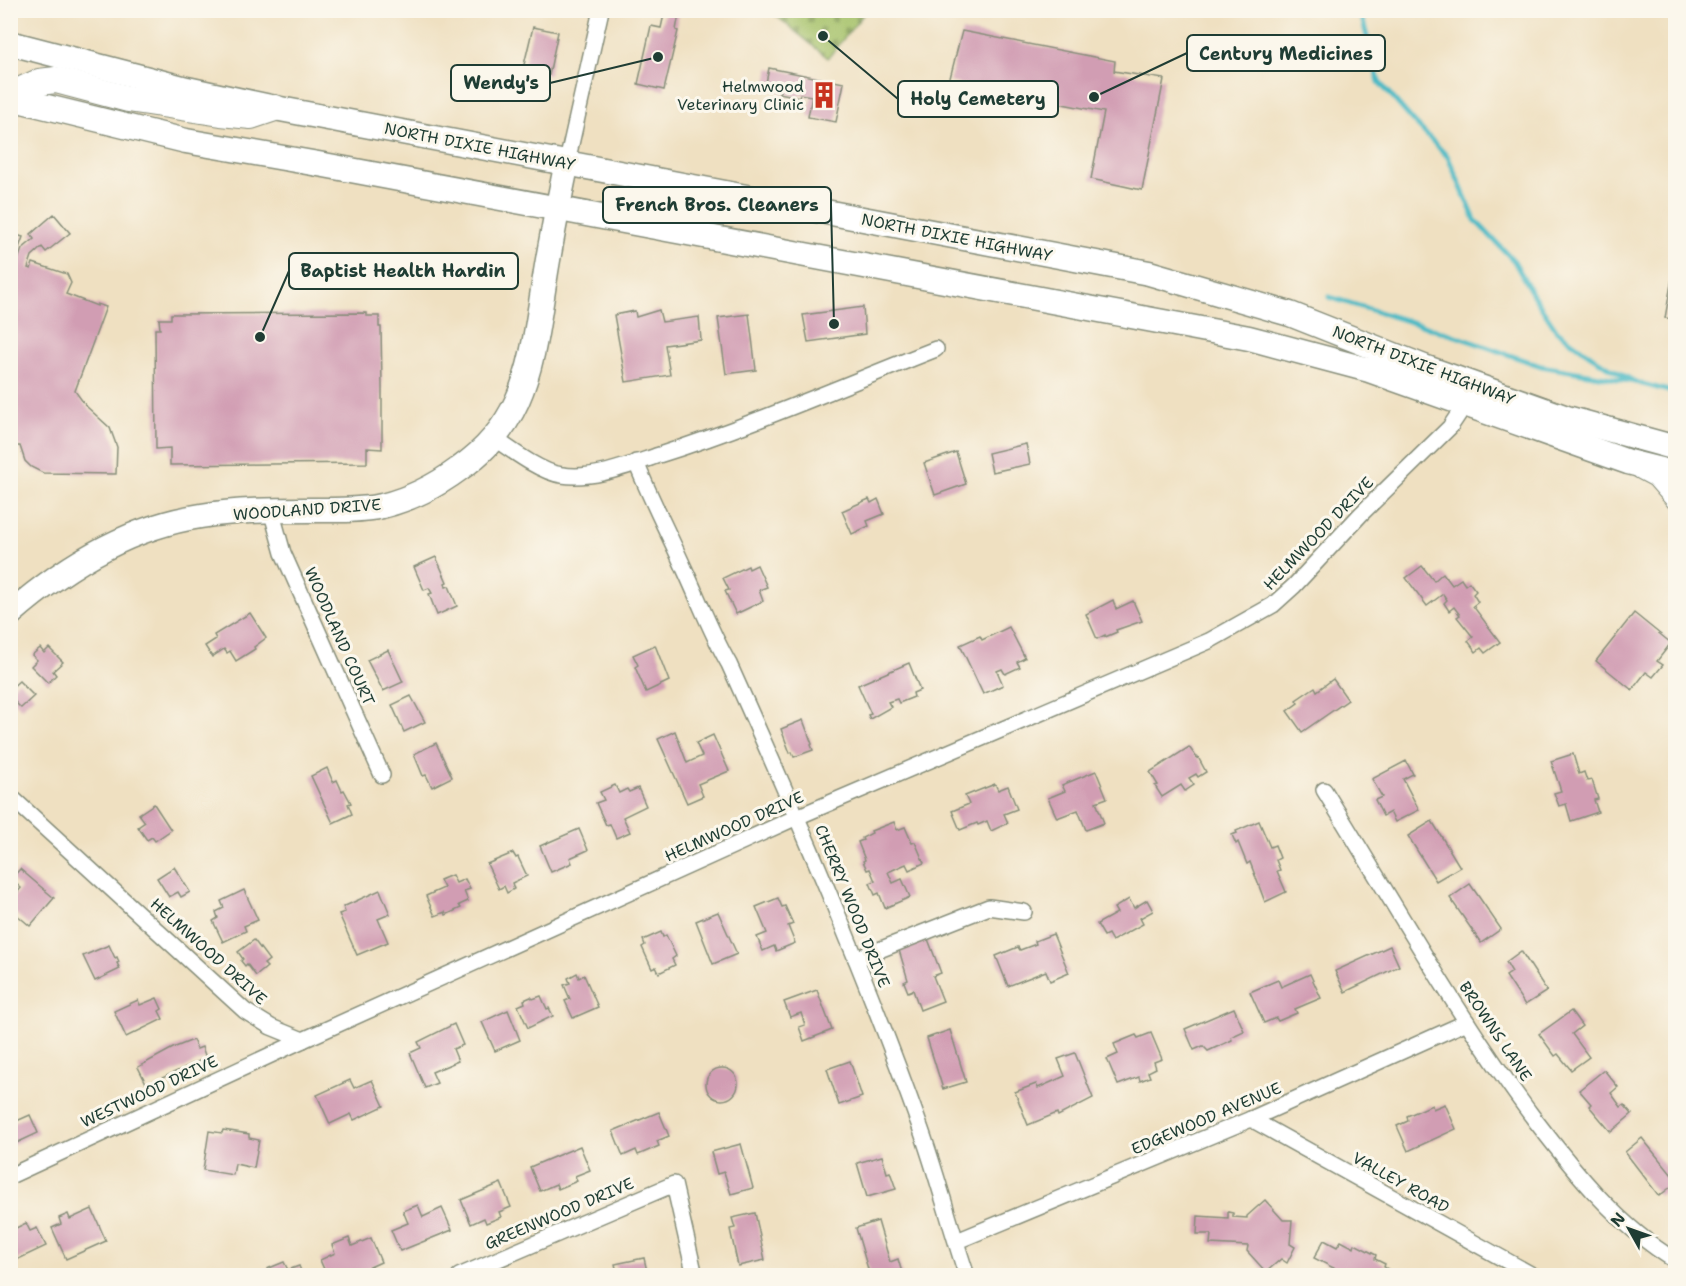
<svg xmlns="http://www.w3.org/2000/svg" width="1686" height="1286" font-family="'Shantell Sans',sans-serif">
  <defs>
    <pattern id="cemetery-stones" width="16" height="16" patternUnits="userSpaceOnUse" patternTransform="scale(1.5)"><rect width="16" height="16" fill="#a4c168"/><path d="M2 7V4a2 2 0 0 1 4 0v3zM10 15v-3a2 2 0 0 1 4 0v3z" fill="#859e56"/></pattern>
  </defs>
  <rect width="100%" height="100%" fill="#fbf7ec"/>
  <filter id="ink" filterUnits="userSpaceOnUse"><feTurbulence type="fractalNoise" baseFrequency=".0167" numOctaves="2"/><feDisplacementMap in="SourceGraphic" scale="12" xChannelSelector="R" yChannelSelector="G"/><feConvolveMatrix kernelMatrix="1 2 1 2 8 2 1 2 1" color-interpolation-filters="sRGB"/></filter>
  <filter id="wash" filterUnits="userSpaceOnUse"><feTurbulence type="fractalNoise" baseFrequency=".008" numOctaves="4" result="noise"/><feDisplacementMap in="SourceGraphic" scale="24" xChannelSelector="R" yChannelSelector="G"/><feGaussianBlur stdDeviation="1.35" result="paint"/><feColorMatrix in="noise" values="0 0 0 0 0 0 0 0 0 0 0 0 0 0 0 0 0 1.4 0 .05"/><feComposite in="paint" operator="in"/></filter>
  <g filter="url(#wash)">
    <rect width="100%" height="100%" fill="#efe0c1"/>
    <path fill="url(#cemetery-stones)" stroke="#627f4e" stroke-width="1.5" d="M777 11V10L866 11 828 58 774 14Z"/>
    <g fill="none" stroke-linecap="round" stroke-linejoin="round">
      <g stroke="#4cbac5" stroke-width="5">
        <path d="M1360 10 1379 82 1413 121 1448 157 1475 220 1514 261 1533 295 1557 331 1600 362 1635 382"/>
        <path d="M1329 297 1447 333 1541 366 1635 382 1676 393"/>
      </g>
    </g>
    <g id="blocks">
      <g fill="#d19db3">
        <path d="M665 10H675L674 13 679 14 676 30 678 31 664 90 638 84 651 26 661 28Z"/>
        <path d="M533 27 558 32 549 75 523 69Z"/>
        <path d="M962 31 1115 61 1114 71 1164 79 1142 190 1091 179 1104 112 949 82Z"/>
        <path d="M769 68 844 83 836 122 808 117 812 96 800 94 799 97 779 93 780 91 765 88Z"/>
        <path d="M54 214 70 233 46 252 42 247 32 256 28 268 31 269 33 263 67 274 71 283 66 294 97 306V304L106 307 75 391 86 406 110 428 117 447 116 474 43 473 31 467 25 461 20 446H10V233L23 237 13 264 16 265 22 249 34 239 31 234Z"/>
        <path d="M1674 267H1676V319L1665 318Z"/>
        <path d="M863 307 865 334 808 342 803 315Z"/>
        <path d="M659 310 662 322 699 317 701 340 665 345 670 375 626 382 614 315 635 311 636 317Z"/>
        <path d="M366 313V316H379V327H381L382 387V449L367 448V463L170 465V448L156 449 155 329H160L159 319H171V314Z"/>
        <path d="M749 314 756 370 726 374 718 318Z"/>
        <path d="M1026 444 1030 464 992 472 988 453Z"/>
        <path d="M956 452 966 484 935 495 924 463Z"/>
        <path d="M869 499 871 503 878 499 884 514 867 521 869 526 852 534 842 511Z"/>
        <path d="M436 557 447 582 445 583 446 587 449 586 457 606 437 615 429 594 432 593 429 588 424 590 414 567Z"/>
        <path d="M757 565 767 587 759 590 763 601 736 614 725 591 729 590 723 578 748 566 749 569Z"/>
        <path d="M1422 566 1434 581 1443 573 1452 585 1461 579 1465 585 1469 582 1476 591 1473 594 1478 602 1473 606 1500 642 1485 653 1481 648 1476 652 1468 641 1473 637 1457 617 1460 615 1454 607 1449 611 1444 603 1447 600 1443 594 1427 606 1406 578Z"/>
        <path d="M1113 600 1116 609 1133 601 1142 621 1116 630 1117 632 1105 637V635L1097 639 1086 614Z"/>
        <path d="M250 613 266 638 254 647 255 649 236 661 230 651 227 653 224 649 212 657 205 646 216 639 214 635Z"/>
        <path d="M1634 613 1671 643 1657 661 1663 665 1653 677 1646 672 1632 690 1596 661Z"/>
        <path d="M1009 627 1025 658 1017 662 1020 667 1005 674 1002 669 997 671 1003 685 983 694 960 645 980 636 982 640Z"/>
        <path d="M655 645 669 681 646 692 635 667 638 665 633 655Z"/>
        <path d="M40 648 44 653 49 648 63 662 53 671 56 675 48 683 31 666 37 660 32 655Z"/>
        <path d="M388 650 403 682 383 691 367 660Z"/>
        <path d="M909 663 920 690 913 693 914 697 899 703 897 699 888 702 891 707 870 719 868 715 871 714 858 685Z"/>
        <path d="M1333 679 1348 700 1302 732 1287 711 1298 703 1296 700 1315 687 1317 691Z"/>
        <path d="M19 681 34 696 21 708 14 701 10 704V689Z"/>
        <path d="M411 696 425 722 404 732 392 705Z"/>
        <path d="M803 720 812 744 811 745 813 750 794 757 792 752 790 753 781 729Z"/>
        <path d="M675 731 687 763 702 756 696 743 713 735 729 771 698 784 703 796 687 803 658 739Z"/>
        <path d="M436 743 452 777 432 787 426 775 423 776 414 754Z"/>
        <path d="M1189 747 1197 758 1198 757 1206 772 1198 777 1196 774 1189 778 1194 785 1185 791 1181 785 1162 797 1155 786 1158 785 1150 772Z"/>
        <path d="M1573 754 1579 774 1584 772 1587 781 1592 780 1598 799 1594 800 1598 812 1571 821 1566 804 1559 806 1554 793 1561 791 1551 761Z"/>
        <path d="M1406 761 1413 774 1403 779 1419 810 1395 822 1390 812 1383 816 1375 800 1382 797 1372 779Z"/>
        <path d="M327 768 333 782 337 780 342 791 344 790 351 803 348 804 352 814 333 823 311 776Z"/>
        <path d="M1096 771 1107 798 1096 802 1104 823 1086 830 1078 810 1057 818 1048 798 1065 791 1062 785Z"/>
        <path d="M995 784 998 790 1008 786 1017 809 1004 814 1008 823 991 831 987 821 978 825 977 823 960 830 952 811 969 804 965 796Z"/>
        <path d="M615 785 619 793 627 789 629 792 638 788 646 806 623 817 630 832 616 838 610 824 606 825 596 803 604 800 600 792Z"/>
        <path d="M154 804 171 830 155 841 152 837 147 840 138 827 145 822 139 814Z"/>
        <path d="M1259 821 1270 847 1275 845 1280 858 1276 860 1280 870 1277 871 1286 892 1265 902 1250 862 1247 864 1238 842 1236 844 1232 835 1237 833 1236 831Z"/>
        <path d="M1432 821 1460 867 1436 881 1408 836Z"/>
        <path d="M894 822 897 830 905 827 912 843 915 842 924 863 909 870 906 864 888 872 893 883 902 879 910 897 885 908 879 893 875 895 870 883 875 881 870 869 867 870 863 861 865 860 858 842 863 840 862 838 872 833 871 831Z"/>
        <path d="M579 829 588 850 570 858 572 863 551 872 540 846Z"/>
        <path d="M513 853 516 858 518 857 527 876 512 883 514 889 507 893 504 886 499 889 487 864Z"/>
        <path d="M174 867 190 892 181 897 178 892 169 897 157 878Z"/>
        <path d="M20 869 54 898 30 926 10 909V901L21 888 11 879Z"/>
        <path d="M452 875 456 883 465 879 470 889 464 891 468 901 459 905 461 908 446 915 445 912 435 916 426 896 444 888 440 880Z"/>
        <path d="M1470 884 1501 929 1481 943 1450 898Z"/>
        <path d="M244 890 258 920 244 926 246 931 223 942 213 921 218 918 216 912 224 908 221 901Z"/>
        <path d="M380 890 390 914 378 919 388 942 357 955 339 914 345 912 343 907Z"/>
        <path d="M778 898 782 907 785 906 793 924 788 926 795 943 776 951 774 946 763 951 757 937 767 933 756 907Z"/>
        <path d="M1129 899 1134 908 1147 900 1153 911 1140 918 1143 924 1112 941 1108 934 1104 936 1097 924 1117 913 1114 908Z"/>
        <path d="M718 912 737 954 713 964 696 921Z"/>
        <path d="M661 932 663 937 666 935 676 956 672 959 675 965 659 973 656 967 652 969 642 947 645 945 643 940Z"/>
        <path d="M1053 934 1069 973 1050 981 1046 971 1008 986 996 956 1018 947 1020 950 1036 944 1035 941Z"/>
        <path d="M928 939 941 973 933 976 943 1001 920 1010 913 990 908 992 904 982 908 980 899 950Z"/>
        <path d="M254 940 269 960 264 964 267 967 256 976 247 964 245 966 241 961 243 959 238 952Z"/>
        <path d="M109 945 115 958 117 957 119 962 117 963 120 969 95 981 83 956Z"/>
        <path d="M1390 946 1399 966 1345 992 1335 971Z"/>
        <path d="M1521 951 1547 991 1525 1005 1506 976 1512 972 1506 962Z"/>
        <path d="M577 973 579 978 584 975 598 1007 573 1018 565 1001 570 999 564 985 570 983 568 978Z"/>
        <path d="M1310 974 1321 998 1295 1009 1297 1013 1278 1021 1276 1018 1264 1023 1250 992 1278 980 1281 987Z"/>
        <path d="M817 990 832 1030 804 1041 799 1027 805 1025 801 1013 790 1017 784 1002Z"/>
        <path d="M541 996 547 1009 549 1008 553 1016 528 1028 518 1006 525 1003 524 1000 531 997 533 999Z"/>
        <path d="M157 998 162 1009 159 1011 163 1019 126 1037 114 1011 138 1000 140 1005Z"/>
        <path d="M1234 1008 1244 1031 1231 1037 1232 1040 1208 1051 1203 1046 1194 1050 1185 1029Z"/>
        <path d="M508 1010 520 1040 495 1051 482 1022Z"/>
        <path d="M1571 1011 1582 1026 1572 1034 1589 1057 1571 1070 1558 1054 1555 1056 1539 1034Z"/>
        <path d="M454 1024 463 1045 453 1049 458 1061 432 1072 437 1083 425 1088 410 1053 421 1048 418 1042Z"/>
        <path d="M950 1030 966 1082 943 1089 927 1038Z"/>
        <path d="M1151 1033 1162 1059 1154 1062 1156 1068 1148 1072 1150 1077 1140 1081 1139 1077 1118 1085 1107 1059 1118 1054 1114 1044 1136 1035 1138 1038Z"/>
        <path d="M193 1040 197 1049 202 1047 206 1058 147 1085 138 1067 173 1048Z"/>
        <path d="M1075 1053 1093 1098 1058 1116 1057 1113 1028 1125 1015 1092 1036 1084 1038 1088 1065 1076 1058 1059Z"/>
        <path d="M850 1061 862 1097 839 1105 827 1069Z"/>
        <circle cx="722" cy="1084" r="16"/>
        <path d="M1604 1070 1618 1087 1611 1093 1621 1107 1624 1105 1632 1114 1611 1132 1589 1106 1591 1104 1579 1090Z"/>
        <path d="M350 1080 354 1088 372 1080 384 1106 354 1120 351 1114 330 1124 317 1095Z"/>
        <path d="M1445 1104 1456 1129 1408 1151 1397 1126 1408 1121 1407 1116 1432 1105 1433 1109Z"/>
        <path d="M659 1112 669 1136 657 1141 659 1146 638 1155 636 1150 623 1156 613 1131Z"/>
        <path d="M30 1115 38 1133 10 1146V1124Z"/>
        <path d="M223 1130 249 1134V1138L259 1140 254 1168 235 1164 233 1175 203 1170 209 1131 222 1133Z"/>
        <path d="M1642 1138 1676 1180V1183L1659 1196 1625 1152Z"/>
        <path d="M741 1144 753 1188 731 1194 724 1172 717 1174 711 1152Z"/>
        <path d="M580 1146 590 1170 575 1176 577 1181 558 1189 556 1184 540 1191 530 1167Z"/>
        <path d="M882 1156 887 1173 890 1172 896 1189 867 1197 857 1163Z"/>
        <path d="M501 1183 511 1207 499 1212 501 1217 486 1223 484 1218 471 1224 461 1200Z"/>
        <path d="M1265 1200 1283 1220H1292L1290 1244 1295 1247 1287 1263 1281 1259 1266 1272 1247 1251 1248 1246 1210 1244 1211 1234H1197L1198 1216 1228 1218V1212L1233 1213V1217L1247 1218V1216Z"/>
        <path d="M418 1205 423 1217 442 1208 452 1230 400 1251 391 1230 408 1223 403 1211Z"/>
        <path d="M92 1209 106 1241 66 1259 52 1228 61 1224 59 1218 68 1214 70 1219Z"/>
        <path d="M755 1213 765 1260 738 1266 730 1229 735 1228 732 1218Z"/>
        <path d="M878 1221 890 1262 898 1259 903 1276H870L856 1228Z"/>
        <path d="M26 1223 30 1231 37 1228 46 1246 10 1263V1231Z"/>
        <path d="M349 1238 352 1246 371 1238 381 1262 350 1276H327L320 1260 335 1253 332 1245Z"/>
        <path d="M1324 1240 1337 1247 1341 1241 1354 1248 1355 1244 1376 1255 1375 1259 1385 1264 1384 1267 1400 1276H1349L1314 1258Z"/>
        <path d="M644 1258 648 1276H618L615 1264Z"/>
        <path d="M284 1262 288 1270 299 1266 303 1276H270L267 1269Z"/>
      </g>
    </g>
  </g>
  <g filter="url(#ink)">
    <use href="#blocks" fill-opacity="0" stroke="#878e7a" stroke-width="1.5"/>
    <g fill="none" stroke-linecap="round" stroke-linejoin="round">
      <defs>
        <g id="minor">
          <path d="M567 162 601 10"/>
          <path d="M494 438C511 450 542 473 562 475 594 480 629 465 659 455 753 425 844 385 936 349"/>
          <path d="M636 462C650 498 668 532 684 568 699 600 711 633 729 664 797 815 863 968 919 1124 937 1174 950 1226 967 1276"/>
          <path d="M271 510 283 553 382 775"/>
          <path d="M1324 790C1393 901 1457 1016 1535 1120 1575 1172 1618 1226 1676 1261"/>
          <path d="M10 796 245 1011 271 1027 303 1040 797 817 1209 641 1273 605 1294 586 1361 514 1450 427 1466 403"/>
          <path d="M856 959 989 907 1024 912"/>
          <path d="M1251 1119 1534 1276"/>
          <path d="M10 1176 303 1040"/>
          <path d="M957 1241 1251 1119 1467 1022"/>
          <path d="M459 1276 674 1184 695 1276"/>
        </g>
        <path id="tertiary" d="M1641 469 1656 477 1676 500"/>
        <g id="primary">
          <path d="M10 43 187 89 275 108 1149 273 1290 314 1424 367 1567 418 1676 448"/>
          <path d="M10 98 186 141 324 165 1249 338 1369 370 1628 462 1676 474"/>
          <path d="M10 614C65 566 128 527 201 516 237 510 274 510 310 510 333 510 359 511 382 506 410 499 436 486 459 469 485 451 504 430 517 401 534 363 538 319 545 278 551 239 559 201 567 162"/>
        </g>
        <path id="trunk" d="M10 95 39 82 56 80 128 99 221 113 251 116 275 108"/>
      </defs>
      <use href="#minor" stroke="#878e7a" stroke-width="18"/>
      <use href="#tertiary" stroke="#878e7a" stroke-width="22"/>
      <use href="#primary" stroke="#878e7a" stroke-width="27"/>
      <use href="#trunk" stroke="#878e7a" stroke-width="28"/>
      <use href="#minor" stroke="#fff" stroke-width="15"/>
      <use href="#tertiary" stroke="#fff" stroke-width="20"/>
      <use href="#primary" stroke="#fff" stroke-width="24"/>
      <use href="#trunk" stroke="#fff" stroke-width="26"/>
    </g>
  </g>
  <defs>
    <symbol id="building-bare" viewBox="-9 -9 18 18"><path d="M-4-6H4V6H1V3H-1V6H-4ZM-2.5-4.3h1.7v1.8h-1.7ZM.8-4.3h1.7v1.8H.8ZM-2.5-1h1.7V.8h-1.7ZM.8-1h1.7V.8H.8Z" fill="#c8321e" stroke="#fbf7ec" stroke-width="2.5" paint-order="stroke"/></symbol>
  </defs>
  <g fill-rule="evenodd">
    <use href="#building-bare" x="805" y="76" width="38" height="38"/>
  </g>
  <g text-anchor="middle" stroke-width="6" stroke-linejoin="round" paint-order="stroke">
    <g font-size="16" fill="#1f3d34" stroke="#fbf7ec" text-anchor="end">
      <text x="804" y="92">Helmwood<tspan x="804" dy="18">Veterinary Clinic</tspan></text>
    </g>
    <g font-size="16" fill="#1f3d34" stroke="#fbf7ec">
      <text transform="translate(480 146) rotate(11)" y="6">NORTH DIXIE HIGHWAY</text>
      <text transform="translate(957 237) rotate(11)" y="6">NORTH DIXIE HIGHWAY</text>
      <text transform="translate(1424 365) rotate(21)" y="6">NORTH DIXIE HIGHWAY</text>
      <text transform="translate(307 509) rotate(-4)" y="6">WOODLAND DRIVE</text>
      <text transform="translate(1318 533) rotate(-46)" y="6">HELMWOOD DRIVE</text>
      <text transform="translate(340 636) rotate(66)" y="6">WOODLAND COURT</text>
      <text transform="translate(734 826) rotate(-24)" y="6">HELMWOOD DRIVE</text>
      <text transform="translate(853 906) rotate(68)" y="6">CHERRY WOOD DRIVE</text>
      <text transform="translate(209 951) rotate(42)" y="6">HELMWOOD DRIVE</text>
      <text transform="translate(1496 1031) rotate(56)" y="6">BROWNS LANE</text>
      <text transform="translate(149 1091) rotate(-25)" y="6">WESTWOOD DRIVE</text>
      <text transform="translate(1206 1118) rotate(-23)" y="6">EDGEWOOD AVENUE</text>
      <text transform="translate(1401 1182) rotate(29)" y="6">VALLEY ROAD</text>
      <text transform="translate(559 1213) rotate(-23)" y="6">GREENWOOD DRIVE</text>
    </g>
  </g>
  <path fill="none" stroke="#1f3d34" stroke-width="2" d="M1094 97L1187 53M658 57L550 83M823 36L898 99M834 324L831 205M260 337L289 271"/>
  <g fill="#1f3d34" stroke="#fbf7ec" stroke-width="2">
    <circle cx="1094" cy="97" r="6"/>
    <circle cx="658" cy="57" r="6"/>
    <circle cx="823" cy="36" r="6"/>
    <circle cx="834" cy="324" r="6"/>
    <circle cx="260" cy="337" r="6"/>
  </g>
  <g fill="#fbf7ec" stroke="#1f3d34" stroke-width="2">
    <rect x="1187" y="35" width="198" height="36" rx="6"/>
    <rect x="451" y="65" width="99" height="36" rx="6"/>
    <rect x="898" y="81" width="160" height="36" rx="6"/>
    <rect x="603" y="187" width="228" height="36" rx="6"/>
    <rect x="289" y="253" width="229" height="36" rx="6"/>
  </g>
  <g font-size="18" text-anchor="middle" font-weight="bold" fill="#1f3d34">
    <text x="1286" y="60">Century Medicines</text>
    <text x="501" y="89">Wendy's</text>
    <text x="978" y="105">Holy Cemetery</text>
    <text x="717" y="211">French Bros. Cleaners</text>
    <text x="403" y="277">Baptist Health Hardin</text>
  </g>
  <rect width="1686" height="1286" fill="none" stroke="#fbf7ec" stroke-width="36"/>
  <g transform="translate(1629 1229) rotate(310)" stroke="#fbf7ec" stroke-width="4.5" paint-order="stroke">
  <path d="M0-4.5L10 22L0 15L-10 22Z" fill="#1f3d34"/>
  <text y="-9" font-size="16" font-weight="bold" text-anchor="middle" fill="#1f3d34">N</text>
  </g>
</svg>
